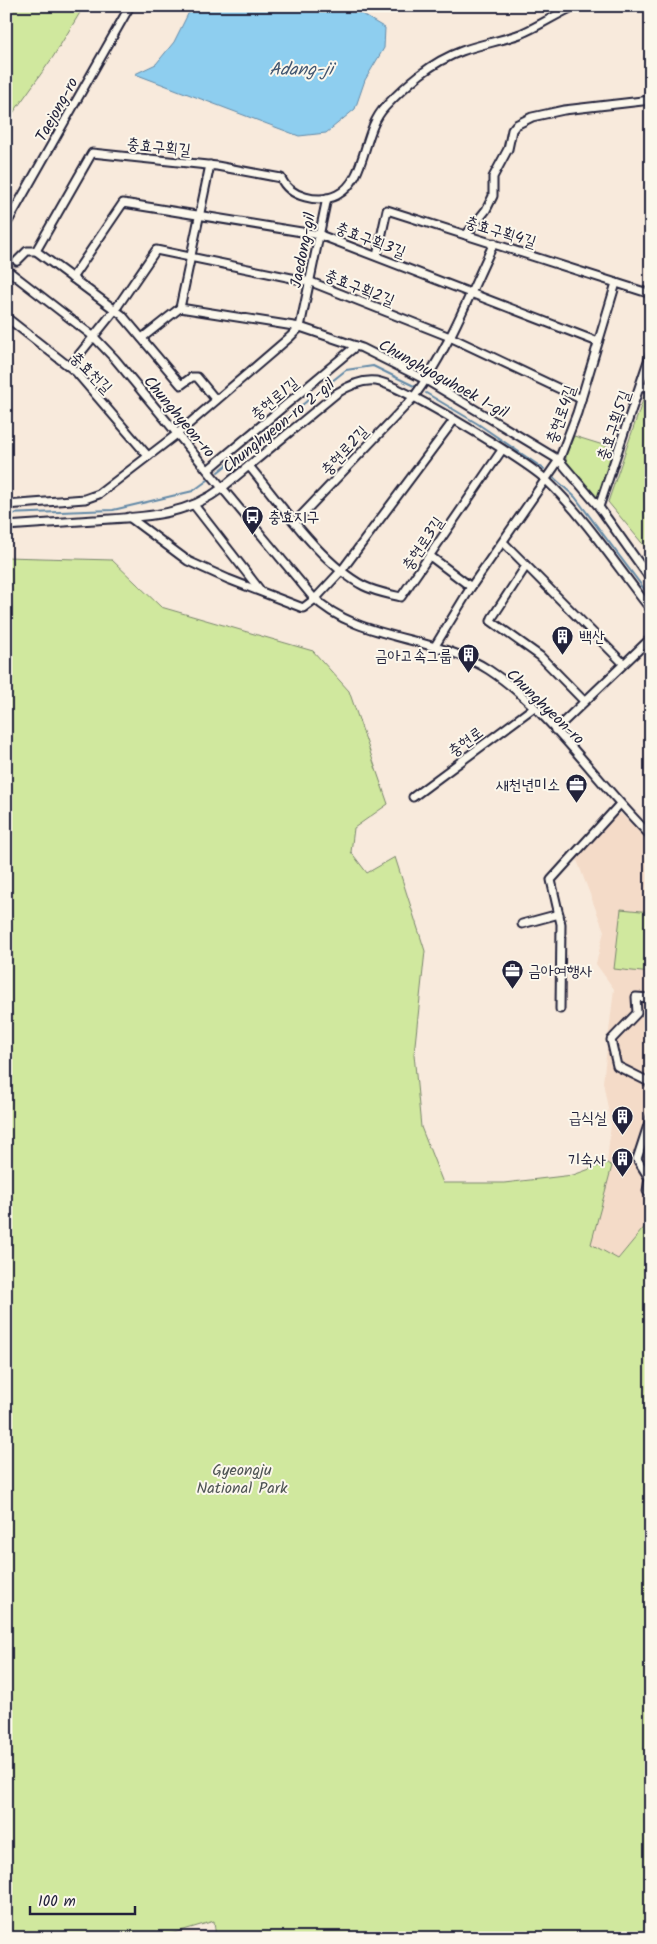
<svg xmlns="http://www.w3.org/2000/svg" width="657" height="1944" font-family="Kalam,'Poor Story',sans-serif">
  <rect width="100%" height="100%" fill="#f8eadc"/>
  <filter id="ink" filterUnits="userSpaceOnUse"><feTurbulence type="fractalNoise" baseFrequency=".02" numOctaves="2"/><feDisplacementMap in="SourceGraphic" scale="10" xChannelSelector="R" yChannelSelector="G"/><feConvolveMatrix kernelMatrix="1 2 1 2 8 2 1 2 1" color-interpolation-filters="sRGB"/></filter>
  <g filter="url(#ink)">
    <path fill="#f4dbc8" d="M619 812 651 843V1219L618 1259 591 1244 612 1166 607 1163 611 1124 603 1082 614 989 596 964 604 931 575 855Z"/>
    <g fill="#d0e89e" stroke="#79856c">
      <path d="M6 6H84L53 57 6 123Z"/>
      <path d="M645 394H651V554L608 502Z"/>
      <path d="M574 436 616 449 599 500 566 464V455Z"/>
      <path d="M6 557 112 560 161 607 313 651 349 691 388 804 354 828 351 852 367 873 395 857 425 951 414 1054 421 1127 443 1183H504L573 1175 607 1163 612 1166 591 1244 618 1259 651 1219V1938H216L214 1921 157 1938H6Z"/>
      <path d="M621 909 651 912V973L614 969Z"/>
    </g>
    <path fill="#8eceef" stroke="#6389a7" d="M192 6H348L385 28 384 48 365 80 355 109 326 133 299 136 135 74 156 64 174 42Z"/>
    <g fill="none" stroke-linecap="round" stroke-linejoin="round">
      <g stroke="#6389a7" stroke-width="2">
        <path d="M426 393 478 424 544 469"/>
        <path d="M218 472 346 370 373 366 416 387"/>
        <path d="M553 477 575 497 651 598"/>
        <path d="M6 514 113 510 193 491 208 480"/>
      </g>
      <path stroke="#cdc2bc" stroke-width="7" stroke-dasharray="7 3.5" stroke-linecap="butt" d="M6 275 17 261"/>
      <defs>
        <g id="minor">
          <path d="M6 225 130 6"/>
          <path d="M466 235 486 210 493 196V177L508 149 512 130 516 125 532 117 564 110 651 100"/>
          <path d="M36 251 122 315 181 385 192 377H197L216 400"/>
          <path d="M377 256 387 210 651 294"/>
          <path d="M17 261 27 251H36L92 153 217 166 281 178C289 197 319 204 337 195 367 180 362 131 385 107 407 84 431 62 462 51 481 44 501 41 520 34 540 26 556 14 575 6"/>
          <path d="M6 269 94 337 115 359 312 596C357 641 435 635 489 670 550 710 598 784 651 836"/>
          <path d="M72 278 123 203 320 235 598 342"/>
          <path d="M180 308 210 165"/>
          <path d="M6 317 76 372 148 456"/>
          <path d="M142 338 180 308 300 327 362 348 426 380 559 460 599 507 651 580"/>
          <path d="M70 366 115 310 156 250 311 282 450 337 581 399"/>
          <path d="M641 386 651 389"/>
          <path d="M249 466C280 503 321 564 364 586 376 592 389 594 401 597L502 450"/>
          <path d="M208 470 356 346"/>
          <path d="M6 505 85 499 99 494 177 434 290 337 300 327 327 198"/>
          <path d="M194 505 260 590"/>
          <path d="M599 507 651 352"/>
          <path d="M129 517 188 561 228 579 303 608 315 599 342 570 454 420"/>
          <path d="M295 522 413 398C448 351 469 295 494 243"/>
          <path d="M6 526C36 524 65 522 94 520 139 517 185 517 222 488L337 393C348 386 362 379 376 381 399 384 527 461 546 480 585 517 618 568 651 610"/>
          <path d="M503 542 623 663"/>
          <path d="M430 556 471 587"/>
          <path d="M526 566 492 618 491 621 540 656 584 701"/>
          <path d="M435 646 471 587 559 460 577 413 616 283"/>
          <path d="M555 730 651 638"/>
          <path d="M413 797 533 708"/>
          <path d="M522 924 559 914"/>
          <path d="M651 998 636 997 637 1013 611 1040 617 1066 651 1083"/>
          <path d="M560 1009 561 924 551 880 620 804"/>
          <path d="M647 1191 649 1178 637 1159 651 1116"/>
        </g>
      </defs>
      <use href="#minor" stroke="#22223b" stroke-width="11"/>
      <use href="#minor" stroke="#fbf7ec" stroke-width="7"/>
    </g>
  </g>
  <defs>
    <symbol id="bus-pin" viewBox="-11 -11 22 30"><path d="M0 17L-7.5 6A9.5 9.5 0 1 1 7.5 6Z" fill="#22223b" stroke="#fbf7ec"/><path d="M-5-6H5V4H4V6H2V4H-2V6H-4V4H-5ZM-3.5-4V0h7V-4ZM-3.5 1.2v1.5H-2V1.2ZM2 1.2v1.5H3.5V1.2Z" fill="#fff"/></symbol>
    <symbol id="building-pin" viewBox="-11 -11 22 30"><path d="M0 17L-7.5 6A9.5 9.5 0 1 1 7.5 6Z" fill="#22223b" stroke="#fbf7ec"/><path d="M-4-6H4V6H1V3H-1V6H-4ZM-2.5-4.3h1.7v1.8h-1.7ZM.8-4.3h1.7v1.8H.8ZM-2.5-1h1.7V.8h-1.7ZM.8-1h1.7V.8H.8Z" fill="#fff"/></symbol>
    <symbol id="office-pin" viewBox="-11 -11 22 30"><path d="M0 17L-7.5 6A9.5 9.5 0 1 1 7.5 6Z" fill="#22223b" stroke="#fbf7ec"/><path d="M-6-3h4V-5.5h4V-3h4V5H-6ZM-1-4.5V-3h2v-1.5ZM-6 0V1H6V0Z" fill="#fff"/></symbol>
  </defs>
  <g fill-rule="evenodd">
    <use href="#bus-pin" x="240" y="504" width="25" height="34"/>
    <use href="#building-pin" x="550" y="624" width="25" height="34"/>
    <use href="#building-pin" x="456" y="642" width="25" height="34"/>
    <use href="#office-pin" x="564" y="772" width="25" height="34"/>
    <use href="#office-pin" x="500" y="958" width="25" height="34"/>
    <use href="#building-pin" x="610" y="1104" width="25" height="34"/>
    <use href="#building-pin" x="610" y="1146" width="25" height="34"/>
  </g>
  <g text-anchor="middle" stroke-width="4" stroke-linejoin="round" paint-order="stroke">
    <g font-size="16" fill="#22223b" stroke="#fbf7ec">
      <text transform="translate(56 109) rotate(-61)" y="6">Taejong-ro</text>
      <text transform="translate(159 146) rotate(6)" y="6">충효구획길</text>
      <text transform="translate(501 231) rotate(17)" y="6">충효구획4길</text>
      <text transform="translate(371 239) rotate(21)" y="6">충효구획3길</text>
      <text transform="translate(302 250) rotate(-79)" y="6">Jaedong-gil</text>
      <text transform="translate(360 287) rotate(22)" y="6">충효구획2길</text>
      <text transform="translate(92 372) rotate(45)" y="6">충효천길</text>
      <text transform="translate(444 378) rotate(29)" y="6">Chunghyoguhoek 1-gil</text>
      <text transform="translate(274 398) rotate(-40)" y="6">충현로1길</text>
      <text transform="translate(560 414) rotate(-71)" y="6">충현로4길</text>
      <text transform="translate(180 416) rotate(50)" y="6">Chunghyeon-ro</text>
      <text transform="translate(278 425) rotate(-39)" y="6">Chunghyeon-ro 2-gil</text>
      <text transform="translate(613 425) rotate(-71)" y="6">충효구획5길</text>
      <text transform="translate(344 450) rotate(-47)" y="6">충현로2길</text>
      <text transform="translate(422 543) rotate(-56)" y="6">충현로3길</text>
      <text transform="translate(546 706) rotate(44)" y="6">Chunghyeon-ro</text>
      <text transform="translate(465 741) rotate(-36)" y="6">충현로</text>
    </g>
    <g font-size="16" fill="#22223b" stroke="#fbf7ec" text-anchor="end">
      <text x="268" y="522" text-anchor="start">충효지구</text>
      <text x="579" y="642" text-anchor="start">백산</text>
      <text x="452" y="661">금아고속그룹</text>
      <text x="560" y="790">새천년미소</text>
      <text x="528" y="976" text-anchor="start">금아여행사</text>
      <text x="607" y="1123">급식실</text>
      <text x="606" y="1165">기숙사</text>
    </g>
    <g font-size="16" fill="#4e5454" stroke="#fbf7ec">
      <text x="242" y="1475">Gyeongju<tspan x="242" dy="18">National Park</tspan></text>
    </g>
    <g font-size="18" font-style="italic" fill="#425671" stroke="#fbf7ec">
      <text x="301" y="75">Adang-ji</text>
    </g>
  </g>
  <rect width="657" height="1944" fill="none" stroke="#fbf7ec" stroke-width="25"/>
  <rect x="12" y="12" width="632" height="1919" fill="none" stroke="#22223b" stroke-width="2" filter="url(#ink)"/>
  <path d="M30 1906v8h105v-8" fill="none" stroke="#22223b" stroke-width="2.5"/>
  <text x="38" y="1906" font-size="15" fill="#22223b" stroke="#fbf7ec" stroke-width="4" paint-order="stroke">100 m</text>
</svg>
